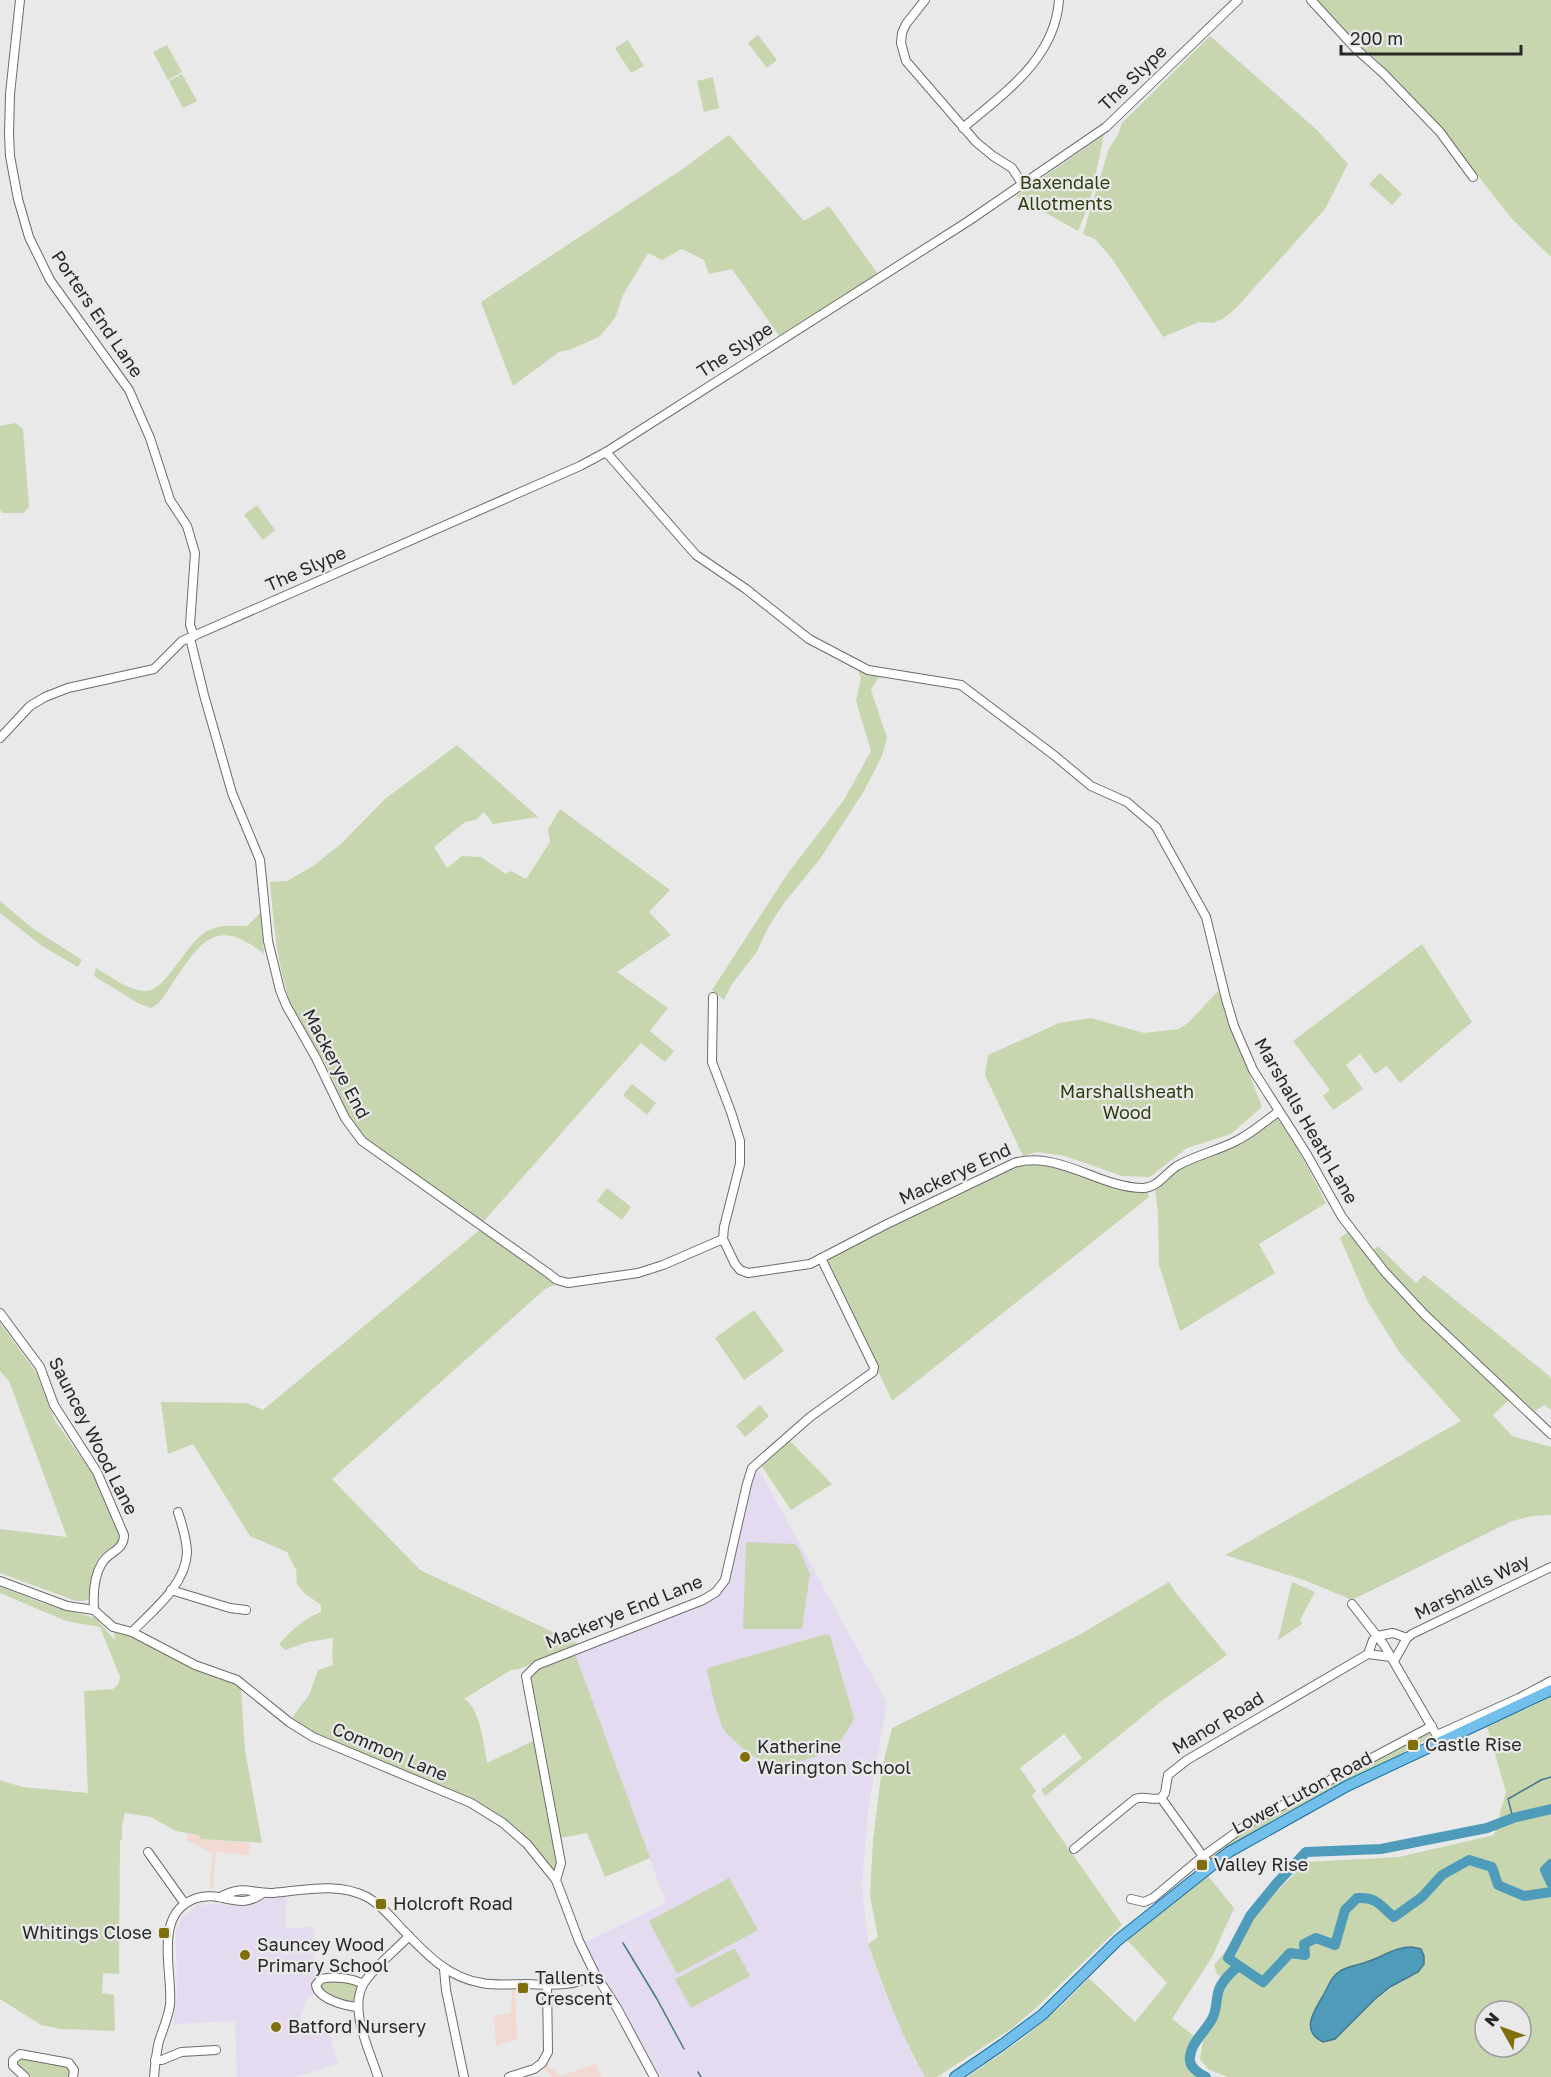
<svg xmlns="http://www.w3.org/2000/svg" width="1551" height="2077" font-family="'Golos Text',sans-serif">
  <rect width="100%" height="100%" fill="#e9e9ea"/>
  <g fill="#f2d9d1">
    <path d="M187 1833 199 1835 202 1839 250 1843 249 1855 216 1852 213 1888 210 1889 212 1853 186 1840Z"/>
    <path d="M512 1989H515L517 2039 496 2046 494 2016 507 2014 511 2012Z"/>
    <path d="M546 2064 560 2076 596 2064 601 2077H552L543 2068Z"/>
  </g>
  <g fill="#e4dbf0">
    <path d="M758 1468 887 1703 868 1810 862 1886 868 1944 883 1988 914 2059 925 2077H658L632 2027 600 1973 584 1943 666 1903 574 1651 714 1597 721 1593 728 1580 750 1483Z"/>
    <path d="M286 1896V1928L314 1927 315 1969 318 1975 313 1982 314 1994 307 1998 300 2019 329 2033 338 2064 294 2077H237L235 2021 173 2024 177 1996 176 1931 182 1917 198 1905 216 1904 244 1907 265 1899Z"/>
  </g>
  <g fill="#c7d6af" fill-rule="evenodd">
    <path d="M1315 0H1551V257L1512 219 1449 139 1378 61 1346 34Z"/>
    <path d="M758 35 777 60 767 68 748 43Z"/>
    <path d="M1210 36 1316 129 1348 164 1325 209 1237 307 1223 319 1213 323 1199 322 1163 337 1113 260 1095 239 1083 234 1109 148 1118 135 1122 123Z"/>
    <path d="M628 40 644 66 631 73 615 48Z"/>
    <path d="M167 45 182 72 168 80 153 52Z"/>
    <path d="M182 74 197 101 183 108 169 81Z"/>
    <path d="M713 77 719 108 704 112 697 81Z"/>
    <path d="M729 135 804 221 829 206 878 274 780 337 732 269 709 274 704 260 682 249 662 260 648 253 623 295 615 318 599 337 569 350 559 352 513 386 481 302 684 168Z"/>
    <path d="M1104 135 1090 201 1078 231 1016 196Z"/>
    <path d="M1380 173 1402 194 1392 205 1369 184Z"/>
    <path d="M16 423 23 429 29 507 24 513H3L0 510V426Z"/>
    <path d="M257 505 275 530 263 540 244 515Z"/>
    <path d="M858 671 879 677 871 690 887 738 882 756 864 791 820 859 784 903 769 926 756 953 732 984 724 1000 712 990 788 873 844 800 871 751 856 701 861 677Z"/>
    <path d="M457 745 538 817 493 824 484 812 476 820 465 822 434 847 447 868 462 856 481 857 506 874 511 871 526 879 550 842 548 829 560 809 670 890 649 912 671 935 617 972 668 1008 650 1031 674 1051 665 1062 641 1043 483 1222 363 1136C346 1119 340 1092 329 1071 321 1053 308 1038 298 1020 278 981 274 925 270 882L287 881 313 866 341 844 385 799Z"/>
    <path d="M0 901 32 928 82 960 78 967 42 946 0 913Z"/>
    <path d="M261 912 264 954C214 913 198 946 170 987 165 995 160 1004 151 1008L138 1003 94 976 96 968C110 976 130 992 147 991 167 990 187 940 209 930 221 924 234 926 247 926Z"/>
    <path d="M1422 944 1472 1022 1400 1083 1387 1066 1375 1074 1360 1054 1346 1065 1363 1089 1333 1110 1323 1096 1330 1090 1293 1041Z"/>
    <path d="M1218 991 1262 1107 1231 1134 1187 1148 1150 1177 1122 1176 1065 1156 1037 1152 1023 1156 985 1075 988 1055 1059 1023 1091 1018 1144 1033 1179 1029 1189 1022Z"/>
    <path d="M632 1084 656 1103 647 1115 623 1095Z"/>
    <path d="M1275 1115 1298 1149 1326 1203 1259 1244 1275 1273 1180 1331 1159 1265 1158 1213 1155 1189 1181 1166 1235 1145Z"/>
    <path d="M1030 1164H1044L1093 1180 1147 1192 1149 1197 892 1401 828 1263 830 1257 1016 1167Z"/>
    <path d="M607 1188 631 1207 622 1220 597 1201Z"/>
    <path d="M482 1228 553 1280 554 1285 545 1289 332 1479 420 1570 579 1644 519 1669 511 1670 464 1699C480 1707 484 1746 487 1763L537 1739 559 1865 555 1874 498 1816 313 1733 291 1719 309 1695 318 1670 333 1665 332 1655 333 1638 308 1642 285 1650 279 1644C292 1630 303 1619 321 1612V1605L304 1593 297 1584 296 1570 287 1552 250 1536 193 1444 168 1454 161 1402 247 1403 263 1410Z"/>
    <path d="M1349 1231 1389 1283 1509 1400 1493 1415 1512 1436 1551 1447V1515L1533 1516 1512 1521 1352 1600 1304 1580 1225 1555 1461 1421 1400 1353 1368 1302 1340 1238Z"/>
    <path d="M1378 1246 1416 1283 1424 1275 1547 1374 1551 1379V1410L1545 1405 1535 1411C1479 1360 1420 1310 1373 1250Z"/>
    <path d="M754 1310 784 1351 744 1380 715 1338Z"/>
    <path d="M0 1323 36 1372 55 1421 96 1478 121 1535V1540C115 1546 107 1549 101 1555 92 1564 93 1585 92 1597L85 1601H76L0 1573V1529L67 1537 9 1381 0 1371Z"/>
    <path d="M760 1405 769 1416 745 1437 736 1426Z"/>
    <path d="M789 1440 832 1484 791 1510 761 1465Z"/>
    <path d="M746 1542 795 1544 799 1549 810 1574 802 1629H743Z"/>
    <path d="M1169 1582 1176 1593 1227 1655 1164 1699 1045 1796 1041 1790 1082 1758 1064 1734 1020 1768 1036 1791 1032 1796 1122 1925 1037 2007 1011 2029 937 2077H925C901 2035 884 1989 868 1944L878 1937 870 1896 873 1840 882 1768 892 1728 1079 1635Z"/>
    <path d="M1292 1582 1315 1592 1300 1620 1302 1624 1278 1640Z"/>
    <path d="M0 1586 42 1603 95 1618 115 1640 113 1627 237 1680 241 1688 245 1750 262 1843 201 1839 199 1835 176 1831 151 1817 125 1813 122 1825V1839L120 1841 119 1974 103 1973 102 1993 114 1995 115 2031 61 2029 41 2025 0 1999V1780L22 1787 88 1793 84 1691 113 1689 118 1685 120 1677 100 1627 66 1621 0 1593Z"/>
    <path d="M826 1634 830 1635 854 1718C849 1730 842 1740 832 1748 813 1761 777 1769 755 1757 747 1753 740 1746 734 1740 731 1737 726 1733 724 1730 718 1720 710 1685 707 1671L708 1668Z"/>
    <path d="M574 1651 650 1858 605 1877 587 1833 560 1838 528 1678 534 1670Z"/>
    <path d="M1551 1697V2077H1228L1209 2070 1200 2059 1203 2041 1218 2014 1219 1994 1226 1981 1217 1974 1214 1965 1258 1911 1306 1862 1399 1857 1494 1835 1506 1792 1487 1727ZM1404 1947H1417L1403 1980 1375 1999 1345 2030 1317 2005 1338 1972ZM1485 2011H1521V2047H1485Z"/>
    <path d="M1426 1733 1432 1735V1739L1411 1745 1400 1757 1213 1859 1208 1858V1855L1234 1835Z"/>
    <path d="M1208 1876 1234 1908 1212 1957 1172 2019 1198 2039C1189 2057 1185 2066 1206 2077H967L1022 2039 1059 2008 1089 1978 1135 2022 1167 1983 1126 1939Z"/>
    <path d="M729 1878 758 1930 677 1974 649 1921Z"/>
    <path d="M735 1948 750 1976 691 2008 675 1979Z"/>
    <path d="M323 1980 353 1983 357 1985 353 2002 322 1993 319 1984Z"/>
    <path d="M21 2056 65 2063 71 2074 69 2077H28L16 2066 18 2058Z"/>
  </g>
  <path fill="#4f9bba" stroke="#43788e" stroke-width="1.5" d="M1412 1947 1421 1949 1424 1956V1964L1418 1972 1390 1987 1375 1999 1335 2039 1323 2042C1299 2030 1315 2010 1324 1994 1329 1985 1331 1977 1340 1971 1350 1965 1361 1965 1372 1960 1386 1955 1395 1947 1412 1947Z"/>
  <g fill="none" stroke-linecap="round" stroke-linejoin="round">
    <g stroke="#43788e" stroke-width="1.5">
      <path d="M1513 1818 1508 1799 1541 1780 1551 1777"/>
      <path d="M623 1943 657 1999 684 2049"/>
      <path d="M698 2072 701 2077"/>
    </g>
    <g stroke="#4f9bba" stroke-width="10">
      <path d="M1551 1864 1545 1870 1551 1883"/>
      <path d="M1239 1966 1228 1958 1250 1916 1276 1884 1306 1852 1381 1849 1487 1828 1513 1818 1551 1809"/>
      <path d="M1206 2077C1200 2074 1191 2069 1190 2061 1188 2045 1206 2031 1212 2019 1218 2009 1215 1997 1220 1987 1225 1978 1231 1972 1239 1966L1263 1982 1290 1953 1305 1955 1304 1944 1316 1938 1335 1945 1345 1910 1357 1898C1378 1897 1379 1905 1394 1917L1422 1897 1442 1875 1469 1860 1492 1867 1498 1885 1524 1896 1551 1892"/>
    </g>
    <defs>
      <g id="minor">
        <path d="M20 0 10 94 9 134 10 156 18 199 29 237 50 280 129 390 150 438 170 500 187 526 195 553 190 625 194 636"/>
        <path d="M925 0 906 24 902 33 901 43 906 61 976 142 993 156 1012 168 1023 185"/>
        <path d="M1311 0 1356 49 1383 73 1440 132 1473 177"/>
        <path d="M963 128C1004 93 1055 59 1059 0"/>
        <path d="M606 452 696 555 746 589 809 639 868 670 961 685 1055 756 1091 786 1127 802 1156 827 1206 917 1226 999 1234 1026 1253 1070 1306 1153 1342 1217 1384 1271 1425 1315 1551 1434"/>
        <path d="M190 638 204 695 232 793 260 860 268 941 280 990 286 1005 316 1058 345 1118 362 1141 548 1273 557 1280 568 1283 638 1273 663 1265 723 1239"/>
        <path d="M0 738 30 706 45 697 68 688 154 669 182 641 580 466 606 452 967 222 1106 127 1238 0"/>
        <path d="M713 997 712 1062 731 1112 740 1141V1164L724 1227 723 1239 735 1264 740 1270 748 1273 810 1264 885 1225 1014 1163C1059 1150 1099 1188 1143 1188 1157 1188 1166 1173 1177 1166 1196 1155 1217 1151 1236 1141 1251 1134 1264 1122 1278 1112"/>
        <path d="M0 1313 40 1367 54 1405 97 1472 124 1535C124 1551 109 1551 102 1563 94 1576 93 1595 94 1610"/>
        <path d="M0 1581 67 1606 94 1610 113 1627 132 1632 195 1665 237 1680 289 1722 313 1737 471 1803 503 1823 527 1844 556 1880 579 1941 595 1974 617 2008 654 2077"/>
        <path d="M171 1590 230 1608 246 1610"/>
        <path d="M1352 1604 1384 1645 1440 1741"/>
        <path d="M132 1632C153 1610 185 1586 187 1553 187 1539 182 1525 178 1512"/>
        <path d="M1377 1636 1393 1633 1407 1638"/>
        <path d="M1368 1654 1373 1640 1377 1636"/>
        <path d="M1394 1661 1407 1638 1412 1634 1551 1567"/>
        <path d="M1437 1735 1519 1698 1551 1681"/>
        <path d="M1161 1798 1210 1866"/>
        <path d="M1074 1849 1135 1799C1144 1795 1152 1801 1161 1798L1165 1793 1168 1775 1187 1760 1368 1654 1391 1657"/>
        <path d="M148 1852 185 1904"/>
        <path d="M556 1880 561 1863 526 1676 537 1665 703 1600 716 1592 725 1580 747 1484 752 1468 810 1417 873 1372 874 1367 821 1258"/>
        <path d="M220 1897C244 1884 251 1894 273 1893 305 1890 338 1882 367 1897 382 1905 393 1920 404 1931 427 1955 449 1978 482 1983 497 1986 513 1984 528 1984 550 1985 576 1987 595 1974"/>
        <path d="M1131 1899 1144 1902 1153 1898 1202 1857 1249 1823 1432 1726"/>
        <path d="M444 1969 446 1990 464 2077"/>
        <path d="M358 2007C345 2006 318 1999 316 1985L321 1979C334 1976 352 1978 363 1984"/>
        <path d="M155 2060H162L181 2052 216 2050"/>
        <path d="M25 2077 13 2066V2060L20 2054 69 2063 74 2070 73 2077"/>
        <path d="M154 2077C155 2065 156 2053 159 2041 163 2029 168 2018 170 2005 173 1971 152 1912 197 1898 222 1890 238 1912 263 1893"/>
        <path d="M378 2077C370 2051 348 2009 364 1983 375 1966 395 1951 409 1936"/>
        <path d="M509 2077 534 2069 542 2063 548 2052 547 1984"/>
      </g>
      <path id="major" d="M955 2077 1003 2044 1042 2015 1118 1940 1229 1852 1347 1786 1551 1690"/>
    </defs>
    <use href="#minor" stroke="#6c6c6e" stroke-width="10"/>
    <use href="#major" stroke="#1a6e9d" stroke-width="12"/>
    <use href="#minor" stroke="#fff" stroke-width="8"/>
    <use href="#major" stroke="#71bfea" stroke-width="10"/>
  </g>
  <g fill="#816f0e" stroke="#e9e9ea" stroke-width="2">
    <rect x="1407" y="1739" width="12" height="12" rx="3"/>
    <circle cx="745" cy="1757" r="6"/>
    <rect x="1196" y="1859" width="12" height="12" rx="3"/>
    <rect x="375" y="1898" width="12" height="12" rx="3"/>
    <rect x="158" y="1927" width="12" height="12" rx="3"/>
    <circle cx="245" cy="1955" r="6"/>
    <rect x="517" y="1982" width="12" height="12" rx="3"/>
    <circle cx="276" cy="2027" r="6"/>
  </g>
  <g text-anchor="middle" stroke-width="4.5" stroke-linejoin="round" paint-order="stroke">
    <g font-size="18" fill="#282829" stroke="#e9e9ea">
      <text transform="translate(1133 78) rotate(-44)" y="6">The Slype</text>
      <text transform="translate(97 314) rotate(56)" y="6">Porters End Lane</text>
      <text transform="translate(735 350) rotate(-33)" y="6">The Slype</text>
      <text transform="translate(306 569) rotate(-24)" y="6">The Slype</text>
      <text transform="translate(336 1064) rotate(62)" y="6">Mackerye End</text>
      <text transform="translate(1306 1121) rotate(60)" y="6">Marshalls Heath Lane</text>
      <text transform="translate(955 1174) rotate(-25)" y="6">Mackerye End</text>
      <text transform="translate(93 1436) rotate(63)" y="6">Sauncey Wood Lane</text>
      <text transform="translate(1472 1587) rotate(-26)" y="6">Marshalls Way</text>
      <text transform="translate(624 1612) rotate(-22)" y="6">Mackerye End Lane</text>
      <text transform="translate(1218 1723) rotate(-31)" y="6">Manor Road</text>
      <text transform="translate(390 1752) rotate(23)" y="6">Common Lane</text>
      <text transform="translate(1302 1793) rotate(-28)" y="6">Lower Luton Road</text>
    </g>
    <g font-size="18" fill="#303e0f" stroke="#e9e9ea">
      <text x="1065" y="189">Baxendale<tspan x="1065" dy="21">Allotments</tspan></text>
      <text x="1127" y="1098">Marshallsheath<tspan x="1127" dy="21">Wood</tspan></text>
    </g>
    <g font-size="18" fill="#282829" stroke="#e9e9ea" text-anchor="start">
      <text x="1425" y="1751">Castle Rise</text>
      <text x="757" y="1753">Katherine<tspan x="757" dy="21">Warington School</tspan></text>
      <text x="1214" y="1871">Valley Rise</text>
      <text x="393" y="1910">Holcroft Road</text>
      <text x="152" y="1939" text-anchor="end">Whitings Close</text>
      <text x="257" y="1951">Sauncey Wood<tspan x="257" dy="21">Primary School</tspan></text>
      <text x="535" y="1984">Tallents<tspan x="535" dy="21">Crescent</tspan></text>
      <text x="288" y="2033">Batford Nursery</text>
    </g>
  </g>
  <g transform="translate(1503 2029) rotate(310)"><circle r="28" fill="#e9e9ea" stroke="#9c9c9d" stroke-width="1.5"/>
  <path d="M0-4.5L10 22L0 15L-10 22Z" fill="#816f0e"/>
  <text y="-9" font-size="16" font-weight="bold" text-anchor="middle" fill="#282829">N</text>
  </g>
  <path d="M1341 45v9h180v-9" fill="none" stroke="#282829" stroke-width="3"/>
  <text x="1350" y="45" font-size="18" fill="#282829" stroke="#e9e9ea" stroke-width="4.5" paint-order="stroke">200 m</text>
</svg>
